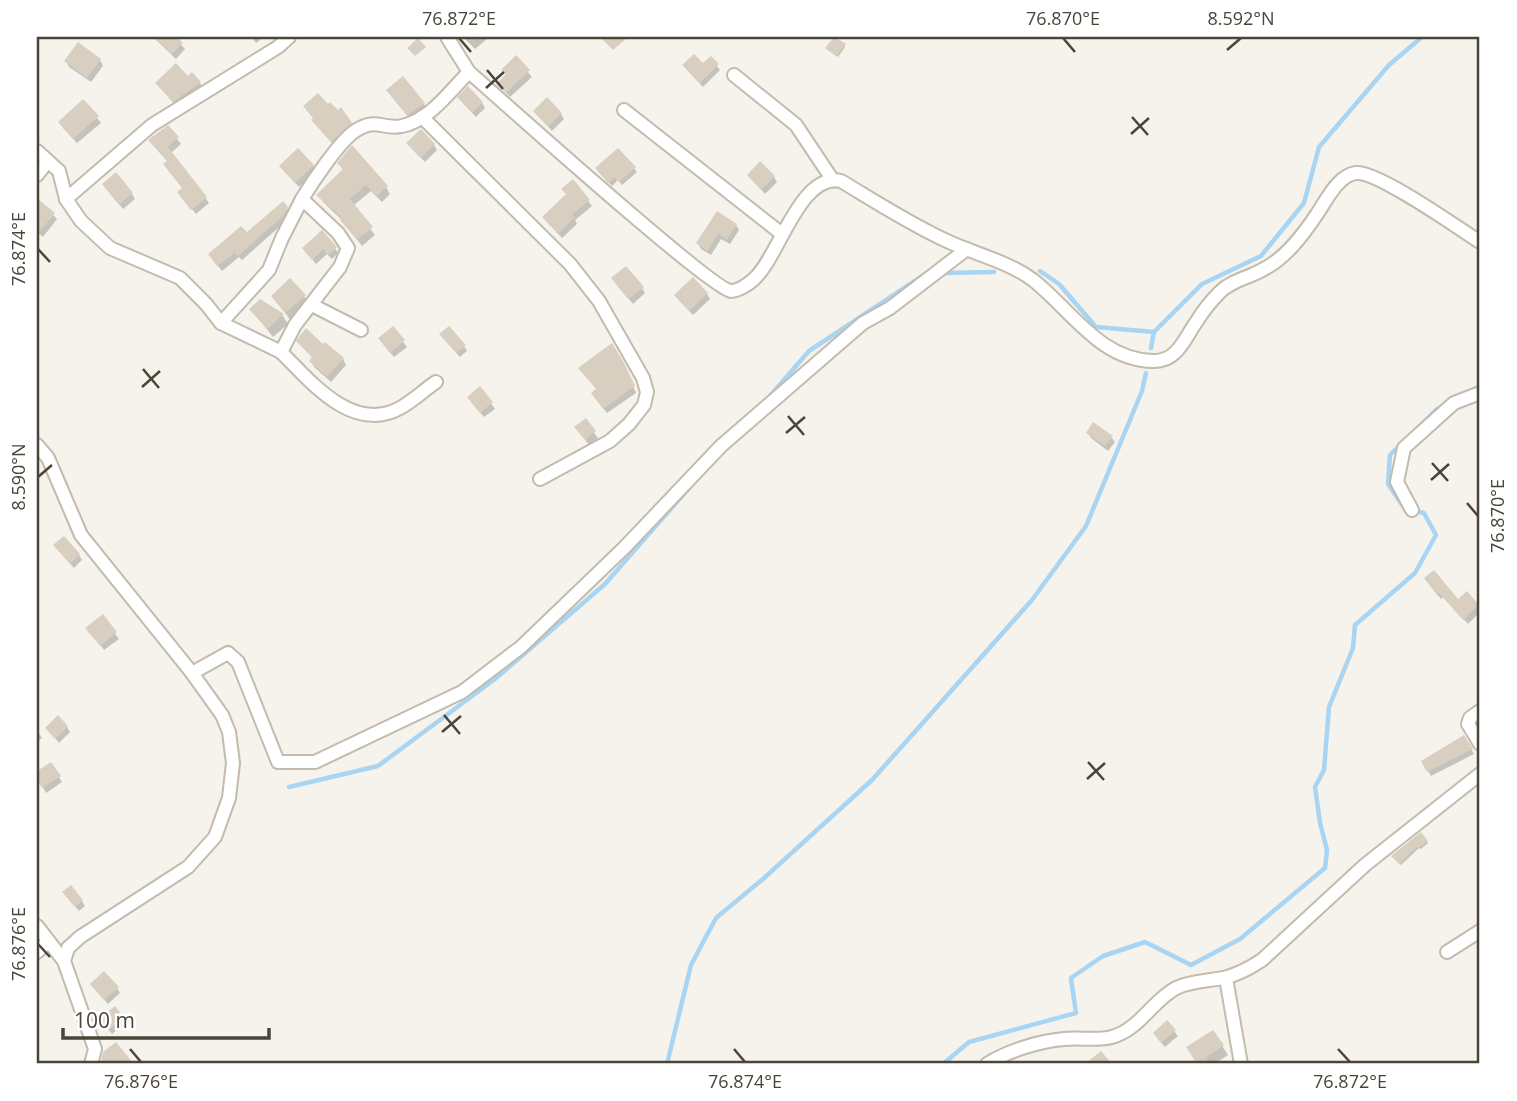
<svg xmlns="http://www.w3.org/2000/svg" width="1517" height="1101" font-family="'Open Sans',sans-serif">
  <rect width="100%" height="100%" fill="#f6f3ec"/>
  <g fill="#0003">
    <path d="M153 37H174L185 49 176 59Z"/>
    <path d="M252 37H264L256 43Z"/>
    <path d="M463 37H485L487 39 475 49Z"/>
    <path d="M844 45 845 47 838 57 828 50Z"/>
    <path d="M516 58 532 77 510 97 498 84 507 76 503 70Z"/>
    <path d="M711 58 720 70 703 87 687 70 703 66Z"/>
    <path d="M100 60 103 66 91 82 69 67 66 61Z"/>
    <path d="M157 83H200L205 91 179 110Z"/>
    <path d="M391 96 424 104 427 109 411 120Z"/>
    <path d="M83 101 101 123 77 143 63 128Z"/>
    <path d="M463 103H482L485 108 476 117Z"/>
    <path d="M535 111 561 114 564 119 552 131Z"/>
    <path d="M313 121 350 124 353 129 335 146Z"/>
    <path d="M168 128 181 144 171 153 209 203 196 214 183 198 184 189 168 162 150 141Z"/>
    <path d="M434 145 437 150 425 162 412 149Z"/>
    <path d="M339 163 386 187 390 194 382 202 371 191 353 206 375 235 362 246 342 220 323 202 319 195 344 171Z"/>
    <path d="M313 166 316 171 299 187 281 167Z"/>
    <path d="M634 168 637 172 622 185 618 180 612 186 600 173Z"/>
    <path d="M749 175 774 177 777 182 765 194Z"/>
    <path d="M573 181 592 206 575 220 577 224 562 238 544 218 567 195Z"/>
    <path d="M107 189 132 194 135 199 123 209Z"/>
    <path d="M41 203 57 219 43 237 37 232V208Z"/>
    <path d="M287 208 290 214 286 221 242 260 239 257 222 271 213 260Z"/>
    <path d="M736 225 739 230 730 244 721 239 711 255 701 249 698 243Z"/>
    <path d="M335 248 338 253 332 259 327 254 316 264 304 249Z"/>
    <path d="M617 284 642 288 645 293 633 304Z"/>
    <path d="M707 294 710 299 693 315 679 300Z"/>
    <path d="M273 296H304L309 305 291 321Z"/>
    <path d="M260 301 283 316 288 324 273 337 251 309Z"/>
    <path d="M393 328 407 347 394 357 383 344Z"/>
    <path d="M445 340 464 346 467 351 460 357Z"/>
    <path d="M298 342 323 347 343 359 346 365 331 382 314 367 311 361 313 358Z"/>
    <path d="M626 370 636 393 607 413 596 399Z"/>
    <path d="M480 388 495 409 484 417 472 403Z"/>
    <path d="M586 421 598 438 589 445 580 433Z"/>
    <path d="M1088 433 1111 437 1115 442 1108 451 1091 438Z"/>
    <path d="M59 551 79 555 82 560 74 568Z"/>
    <path d="M1429 584 1457 602 1466 594 1478 606 1480 612 1468 624 1443 597 1441 599Z"/>
    <path d="M102 616 119 639 104 650 91 633Z"/>
    <path d="M67 727 70 732 59 743 47 728Z"/>
    <path d="M37 731 42 738 37 742Z"/>
    <path d="M1464 737 1474 754 1431 776 1423 762Z"/>
    <path d="M51 764 62 782 46 793 37 777V773Z"/>
    <path d="M1421 834 1428 843 1421 849 1419 848 1401 865 1394 858Z"/>
    <path d="M68 898 82 901 85 906 79 911Z"/>
    <path d="M117 988 120 993 108 1004 95 989Z"/>
    <path d="M122 1019 125 1024 112 1034 104 1024Z"/>
    <path d="M1174 1031 1178 1036 1165 1047 1158 1039Z"/>
    <path d="M1213 1032 1228 1055 1214 1064H1195Z"/>
  </g>
  <g fill="none" stroke-linecap="round" stroke-linejoin="round">
    <g stroke="#a9d4f2" stroke-width="4.5">
      <path d="M1040 271 1059 284 1096 327 1154 332"/>
      <path d="M943 273 994 272"/>
      <path d="M1151 348 1154 332 1202 284 1261 256 1304 203 1319 147 1389 65 1422 37"/>
      <path d="M770 396 809 351 927 273"/>
      <path d="M1421 425 1437 409 1444 406"/>
      <path d="M289 787 378 766 495 679 605 584 690 487"/>
      <path d="M667 1064 691 965 716 918 763 879 872 780 1032 600 1086 526 1142 391 1146 373"/>
      <path d="M943 1064 969 1042 1076 1013 1071 978 1103 956 1145 942 1191 965 1240 939 1325 868 1327 850 1320 823 1315 787 1324 770 1329 707 1353 648 1355 625 1415 573 1436 535 1424 513 1405 509 1388 484 1390 455 1402 443"/>
    </g>
  </g>
  <g fill="#d8cfc1">
    <path d="M153 37H177L183 43 172 54Z"/>
    <path d="M600 37H628L613 50Z"/>
    <path d="M834 37 846 44 836 56 825 48Z"/>
    <path d="M418 38 426 47 415 56 407 48Z"/>
    <path d="M78 42 101 59 87 78 64 61Z"/>
    <path d="M694 54 703 63 711 56 719 64 700 83 682 65Z"/>
    <path d="M516 55 530 70 506 93 496 84 506 74 501 70Z"/>
    <path d="M176 63 188 76 192 72 201 82 173 102 155 83Z"/>
    <path d="M403 76 425 103 407 115 386 90Z"/>
    <path d="M468 86 483 102 472 113 457 97Z"/>
    <path d="M318 93 328 104 330 102 338 110 341 107 352 123 331 142 311 120 313 118 303 106Z"/>
    <path d="M547 97 562 113 548 127 533 111Z"/>
    <path d="M83 99 99 116 73 139 58 122Z"/>
    <path d="M168 125 179 137 168 147 207 197 191 210 177 192 182 188 163 164 167 161 148 140Z"/>
    <path d="M421 129 435 144 421 158 406 143Z"/>
    <path d="M352 145 388 186 377 196 366 185 350 199 373 227 357 240 340 220 342 218 316 195 343 169 337 163Z"/>
    <path d="M298 148 314 165 295 183 279 166Z"/>
    <path d="M618 148 636 167 619 182 615 177 608 183 595 168Z"/>
    <path d="M760 161 775 176 761 190 747 175Z"/>
    <path d="M116 172 133 193 119 205 102 184Z"/>
    <path d="M573 179 590 200 572 214 575 217 558 234 542 217 566 194 561 189Z"/>
    <path d="M37 198 55 213 37 235Z"/>
    <path d="M283 201 288 207 284 215 238 256 235 253 217 266 208 254 241 226 247 232Z"/>
    <path d="M717 211 737 224 727 240 718 234 707 251 696 243Z"/>
    <path d="M322 230 337 247 328 255 323 249 312 260 302 248Z"/>
    <path d="M626 266 644 287 628 299 611 278Z"/>
    <path d="M693 277 708 293 689 311 674 295Z"/>
    <path d="M290 278 306 295 285 313 271 296Z"/>
    <path d="M260 299 284 314 267 329 249 309Z"/>
    <path d="M393 326 405 340 390 353 378 338Z"/>
    <path d="M449 326 466 345 456 353 439 334Z"/>
    <path d="M306 328 323 344 325 342 344 358 327 377 309 361 312 357 296 341Z"/>
    <path d="M612 343 624 363 635 386 603 409 591 393 596 389 578 368Z"/>
    <path d="M480 386 493 402 480 413 467 397Z"/>
    <path d="M586 418 596 431 585 440 574 427Z"/>
    <path d="M1093 422 1113 436 1105 446 1086 433Z"/>
    <path d="M64 536 80 554 70 564 53 545Z"/>
    <path d="M1434 570 1458 599 1467 591 1479 605 1463 620 1439 593 1437 595 1424 578Z"/>
    <path d="M103 614 117 632 100 646 85 628Z"/>
    <path d="M58 715 68 726 55 739 45 728Z"/>
    <path d="M1464 735 1473 749 1427 772 1421 761Z"/>
    <path d="M51 762 61 776 42 788 37 780V771Z"/>
    <path d="M1421 832 1428 841 1418 848 1417 847 1399 864 1391 856Z"/>
    <path d="M71 885 83 900 75 907 62 892Z"/>
    <path d="M104 971 119 987 104 1000 90 984Z"/>
    <path d="M115 1006 124 1018 108 1030 99 1018Z"/>
    <path d="M1167 1020 1176 1030 1161 1043 1153 1033Z"/>
    <path d="M1213 1030 1224 1045 1206 1058 1210 1064H1197L1186 1047Z"/>
    <path d="M116 1042 134 1064H103L101 1062 103 1052Z"/>
    <path d="M1101 1051 1112 1064H1085Z"/>
  </g>
  <g fill="none" stroke-linecap="round" stroke-linejoin="round">
    <defs>
      <g id="minor">
        <path d="M447 37 469 72C500 99 711 289 731 291 738 291 749 284 754 279 779 257 800 172 841 181 876 202 910 224 947 241 975 254 1009 262 1033 280 1071 310 1100 360 1153 361 1178 362 1185 337 1197 321 1203 311 1212 300 1220 292 1232 280 1248 278 1262 270 1285 259 1303 235 1317 214 1326 201 1338 175 1356 173 1378 171 1458 228 1480 242"/>
        <path d="M734 75 796 125 832 179"/>
        <path d="M624 110 782 234"/>
        <path d="M422 117 570 264 599 301 643 378 647 392 644 405 629 424 610 441 540 479"/>
        <path d="M37 151 59 171 66 199 81 221 110 248 180 278 206 304 221 323 281 352"/>
        <path d="M37 175 48 161"/>
        <path d="M66 199 152 125 278 47 289 37"/>
        <path d="M312 305 361 330"/>
        <path d="M221 323 269 270 282 238 302 199"/>
        <path d="M436 382C424 390 413 401 400 408 353 434 311 382 281 352L295 325 340 267 348 248 338 233 302 199C313 181 339 142 355 131 376 117 383 130 402 126 429 121 451 90 469 72"/>
        <path d="M37 445 48 458 81 535 192 673 222 715 229 732 233 763 229 798 215 837 188 867 80 937 68 948 64 961 95 1049 91 1064"/>
        <path d="M1412 510 1397 482 1404 448 1454 403 1480 393"/>
        <path d="M192 673 228 653 238 662 278 762H315L462 692 521 647 625 547 721 446 863 323 890 308 967 249"/>
        <path d="M1480 711 1470 718 1468 724 1480 744"/>
        <path d="M37 926 64 961"/>
        <path d="M37 952 48 942"/>
        <path d="M1447 952 1480 931"/>
        <path d="M1226 978 1241 1064"/>
        <path d="M987 1064C1008 1051 1039 1041 1064 1039 1079 1037 1097 1041 1112 1037 1140 1029 1152 1001 1176 988 1191 981 1207 981 1223 978 1237 975 1250 968 1262 960L1365 865 1480 774"/>
      </g>
    </defs>
    <use href="#minor" stroke="#c2bbae" stroke-width="16"/>
    <use href="#minor" stroke="#fff" stroke-width="12"/>
  </g>
  <path fill="none" stroke="#4b4439" stroke-width="2.5" d="M459 38 471 52M1063 38 1075 52M1227 50 1241 38M487 70 503 89M486 88 504 72M1132 117 1148 135M1131 134 1149 118M38 249 50 262M143 369 159 388M142 387 160 371M788 416 804 435M786 433 805 417M1432 463 1448 481M38 477 52 465M1431 480 1449 464M1467 503 1478 516M444 715 460 734M442 732 461 716M1088 762 1104 780M1087 779 1105 763M38 944 50 957M130 1049 141 1062M734 1049 745 1062M1338 1049 1350 1062"/>
  <rect width="1517" height="1101" fill="none" stroke="#ffffff" stroke-width="77"/>
  <path d="M63 1028v10h206v-10" fill="none" stroke="#4b4439" stroke-width="3.5"/>
  <text x="74" y="1028" font-size="21" fill="#4b4439" stroke="#ffffff" stroke-width="5" paint-order="stroke">100 m</text>
  <rect x="38" y="38" width="1440" height="1024" fill="none" stroke="#4b4439" stroke-width="2.5"/>
  <g font-size="18" text-anchor="middle" fill="#4b4439">
    <text x="459" y="25">76.872°E</text>
    <text x="1063" y="25">76.870°E</text>
    <text x="1241" y="25">8.592°N</text>
    <text transform="translate(19 249) rotate(-90)" y="6">76.874°E</text>
    <text transform="translate(19 477) rotate(-90)" y="6">8.590°N</text>
    <text transform="translate(1498 516) rotate(-90)" y="6">76.870°E</text>
    <text transform="translate(19 944) rotate(-90)" y="6">76.876°E</text>
    <text x="141" y="1088">76.876°E</text>
    <text x="745" y="1088">76.874°E</text>
    <text x="1350" y="1088">76.872°E</text>
  </g>
</svg>
